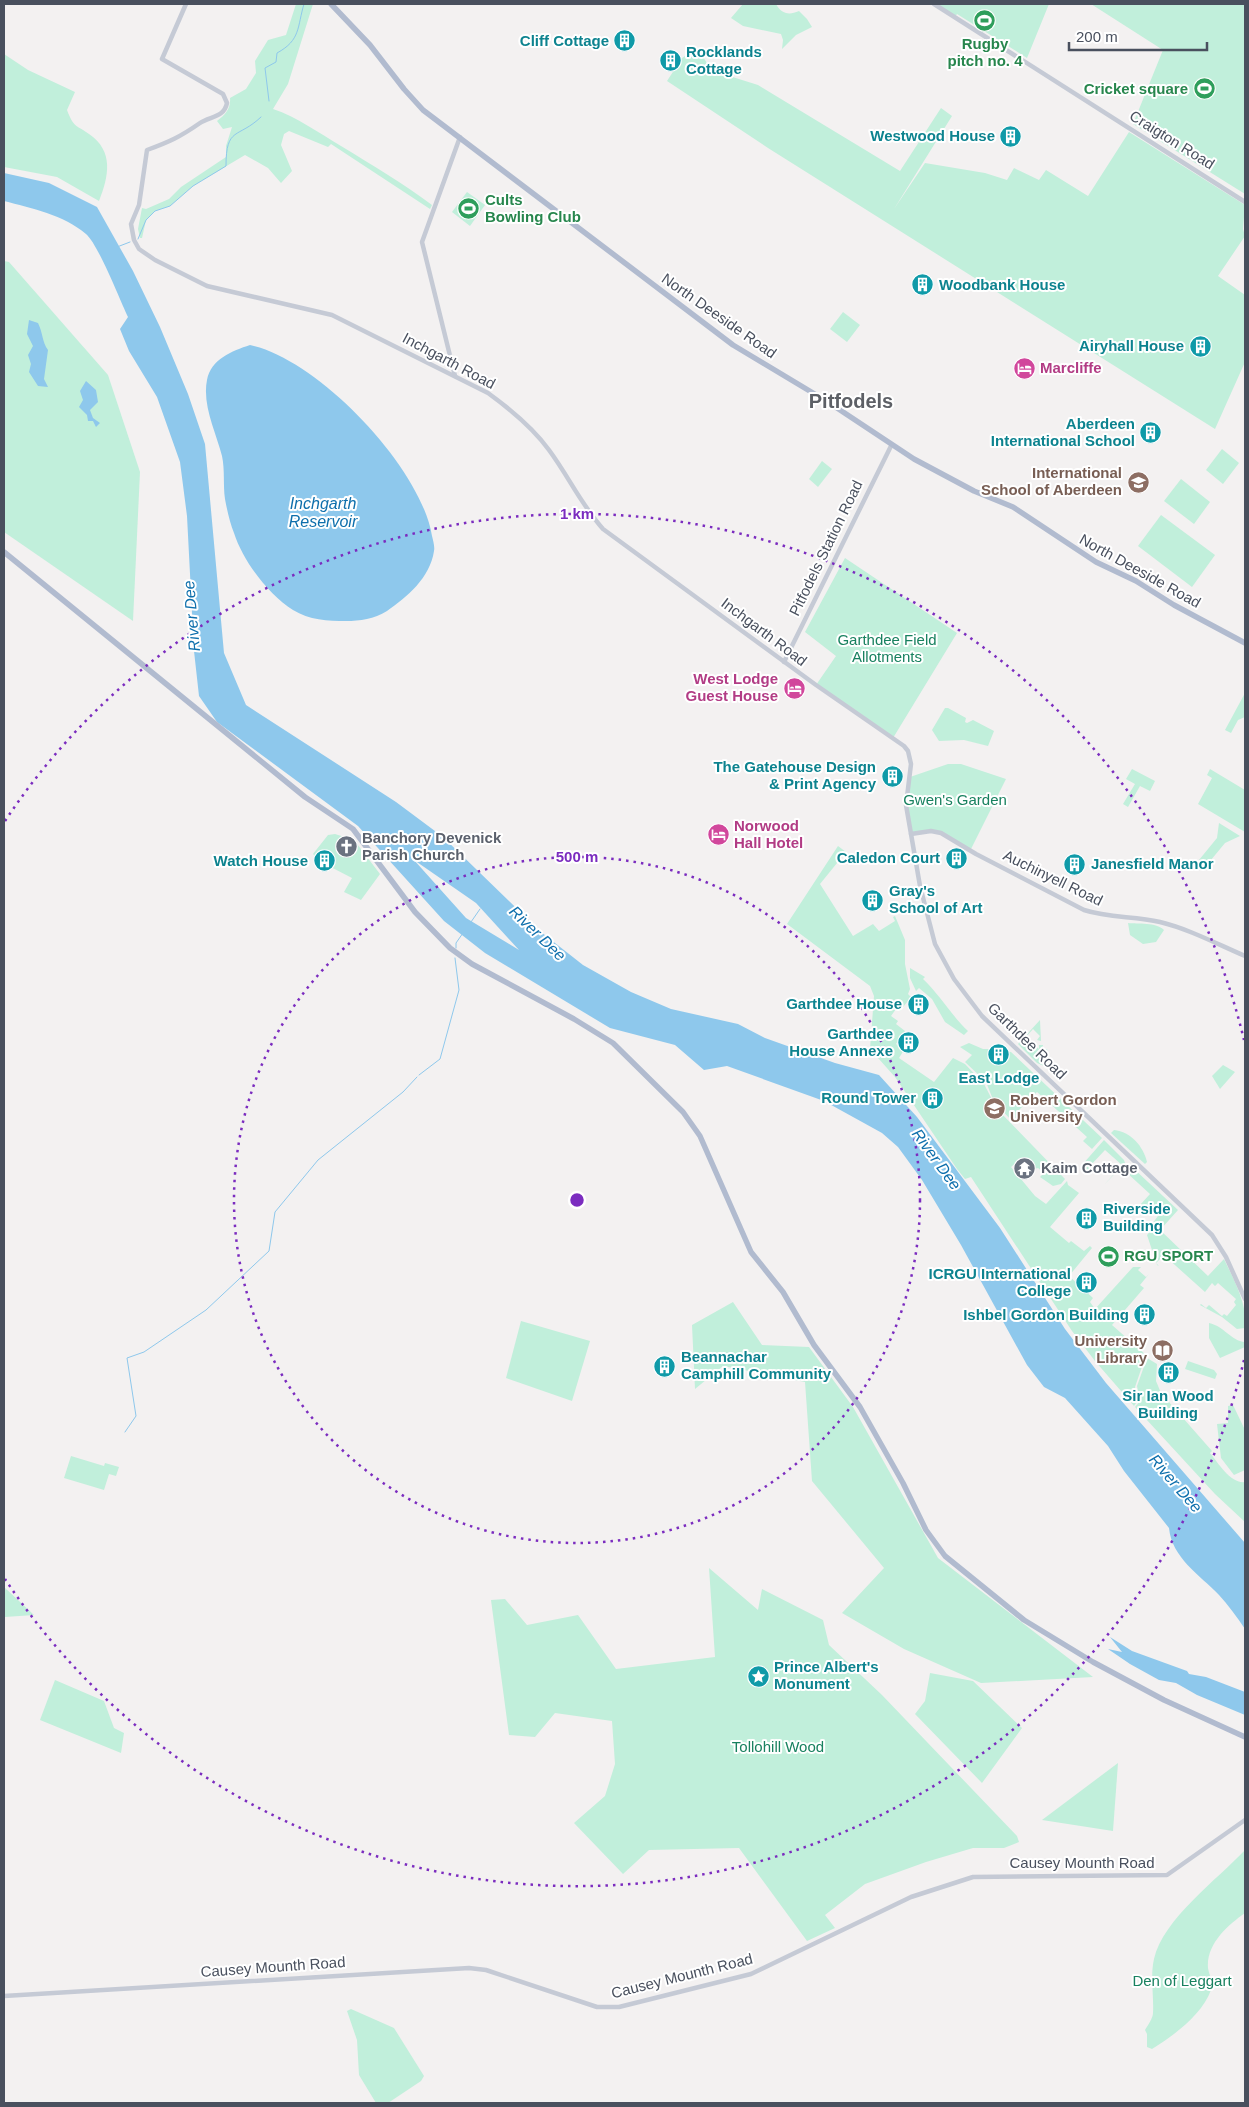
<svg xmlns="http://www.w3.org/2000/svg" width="1249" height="2107" font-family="Helvetica,sans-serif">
  <rect width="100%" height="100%" fill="#f3f1f1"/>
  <g fill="#c1efdb">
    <path d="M296 4H313L288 84 273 109C297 117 319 133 341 146 372 165 403 183 432 205L430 209 331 144 328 147 289 131 284 134 281 145 292 171 281 183 268 168 245 155 193 186 170 206 155 211 146 220 142 238H140L138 229 142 208 146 209 169 199 181 187 226 157V146L232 127 223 129 217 121C225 115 231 109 230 98L246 89 256 73 255 61 268 40 286 35Z"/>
    <path d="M743 4H776C781 13 788 16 799 11L807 19 812 27 796 35 782 49 783 40 781 34 743 26 731 18Z"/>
    <path d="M934 4H1049L1027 58 957 14 955 17Z"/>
    <path d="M1091 4H1245V194L1133 124 1163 50Z"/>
    <path d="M697 48 707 63 723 74 758 85 900 171 941 108 952 116 894 209 925 163 985 173 1007 180 1014 168 1039 180 1046 170 1088 196 1129 132 1245 205 1243 229 1245 236 1218 276 1245 295V362L1215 429 768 148 667 81 682 58Z"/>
    <path d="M4 54 28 70 75 92 67 110C74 128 75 124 89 134 114 151 109 176 99 201L57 177 4 167Z"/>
    <path d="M467 192 485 205 470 226 452 212Z"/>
    <path d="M4 261 9 262 108 375 140 472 133 621 4 532Z"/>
    <path d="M843 312 860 325 847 342 830 329Z"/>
    <path d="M1222 449 1239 463 1223 484 1206 470Z"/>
    <path d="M822 461 832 469 818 487 809 479Z"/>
    <path d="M1181 479 1210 502 1194 524 1164 501Z"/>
    <path d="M1161 515 1215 555 1192 587 1138 546Z"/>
    <path d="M845 558 957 633 893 738 816 685 836 656 805 632Z"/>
    <path d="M1245 693V717L1238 720 1231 733 1225 730Z"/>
    <path d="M945 708H948L966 718 965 722 967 723 973 720 994 731 988 746 964 740 939 741 932 730Z"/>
    <path d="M948 764H961L1006 779 970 851 936 831 911 834 907 814 910 777Z"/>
    <path d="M1132 769 1155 781 1150 791 1140 786 1128 807 1123 804 1135 784 1126 779Z"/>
    <path d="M1210 769 1245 790V832L1198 804 1212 778 1207 775Z"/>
    <path d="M1219 823 1240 836 1225 843 1206 866 1199 860 1217 838Z"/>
    <path d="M335 834 354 840 380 874 361 900 344 892 352 878 321 862 313 854 328 835Z"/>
    <path d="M838 846 846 852 820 884 853 936 873 924 879 931 895 921 893 917 895 916 905 940V964L910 989 908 994 911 997 900 1011 896 1009 891 1016 898 1021 896 1024 905 1031 896 1044 904 1050 899 1058 934 1082 953 1058 965 1064 984 1084 997 1109 1065 1179 1061 1184 1053 1186 1040 1177 1044 1173 1038 1168 1030 1170 1020 1159 1011 1167 1035 1196 1046 1204 1067 1181 1068 1185 1079 1193 1050 1227 1069 1243 1071 1241 1084 1251 1090 1246 1092 1248 1069 1276 1093 1298 1090 1302 1095 1309 1133 1267H1141L1138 1270 1146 1277 1149 1274 1140 1285 1144 1288 1112 1325 1146 1355 1135 1387 1138 1400 1134 1406 1095 1361 1072 1331 971 1177 965 1179 957 1169 895 1077 870 1049 874 996 870 986 787 924Z"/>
    <path d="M1128 923C1138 924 1156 922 1164 930L1156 942 1143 944 1130 935Z"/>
    <path d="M910 968 925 977 923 979C940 995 951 1015 968 1031L964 1035 945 1022 932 999 919 988 916 991 910 978Z"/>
    <path d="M1040 1020 1041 1041 1037 1040 1040 1036 1033 1029 1025 1038 1039 1049V1045H1043V1049H1047L1049 1056 1044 1066 1037 1063 1018 1044Z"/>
    <path d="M969 1043 983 1049H996L993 1060 1003 1064 1004 1051 1011 1052 1102 1138 1092 1149 1083 1141 1087 1137 1037 1092 1019 1110 1022 1112 1013 1122 994 1102 986 1082 965 1062 972 1055 960 1047Z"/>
    <path d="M1223 1065 1235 1072 1220 1089 1212 1076Z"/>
    <path d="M1114 1130C1131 1132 1143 1146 1147 1162L1145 1164 1111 1133Z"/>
    <path d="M1104 1140 1124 1160 1125 1163 1104 1185 1122 1165 1105 1150 1089 1167 1091 1170 1085 1171 1082 1165Z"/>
    <path d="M1133 1168 1178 1210 1160 1230 1208 1276 1224 1259C1234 1280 1248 1305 1245 1328L1237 1329 1222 1317 1200 1305 1201 1304 1206 1308 1209 1305 1222 1316 1224 1314 1227 1316 1236 1305 1234 1302 1236 1299 1218 1283 1215 1286 1212 1283 1205 1292 1166 1257 1163 1260 1161 1258 1156 1263 1159 1266 1157 1265 1147 1235 1154 1227 1152 1224 1158 1216 1149 1207 1146 1210 1140 1205 1150 1194 1126 1172Z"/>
    <path d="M733 1302 762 1345 809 1347 853 1407 938 1558 1093 1677 981 1683 904 1649 842 1613 884 1568 812 1481 805 1382 723 1366 695 1389 692 1325Z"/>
    <path d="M521 1321 590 1341 572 1401 506 1378Z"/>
    <path d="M1209 1323C1224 1326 1231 1341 1245 1342V1347L1220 1358 1209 1338Z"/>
    <path d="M1147 1358 1157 1364 1156 1381 1161 1393 1212 1451 1210 1453C1219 1464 1231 1484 1245 1482V1522L1215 1494 1135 1407 1140 1401 1137 1386Z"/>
    <path d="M1188 1361 1214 1370 1217 1374 1215 1379 1185 1369Z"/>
    <path d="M1233 1405 1245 1430V1470L1234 1475 1221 1458 1217 1424 1228 1423V1406Z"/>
    <path d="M71 1456 104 1466 105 1463 119 1467 116 1476 109 1474 104 1490 64 1478Z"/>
    <path d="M709 1568 758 1610 762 1589 823 1620 829 1645 882 1695 1017 1836 1019 1842 1004 1848H973L926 1862 865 1884 825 1915 835 1928 807 1941 739 1848 649 1850 623 1874 574 1823 605 1796 615 1764 612 1721 555 1713 535 1737 509 1735 491 1600 505 1599 527 1625 578 1615 616 1669 715 1657Z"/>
    <path d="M4 1587 34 1615 5 1617 4 1620Z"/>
    <path d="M930 1673 973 1681 1022 1728 982 1783 915 1714 925 1701Z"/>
    <path d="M55 1680 104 1701 114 1728 124 1733 121 1753 40 1720Z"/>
    <path d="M1118 1763 1113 1831 1042 1820Z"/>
    <path d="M1245 1850V1913C1228 1925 1206 1944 1208 1968 1209 1975 1214 1983 1211 1990 1202 2015 1173 2036 1152 2049L1147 2047V2034L1145 2030C1148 2025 1153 2018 1153 2013 1154 1996 1150 1976 1154 1959 1163 1919 1218 1879 1245 1850Z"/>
    <path d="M351 2009 394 2028 424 2076 421 2081 388 2103H376L359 2075 357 2040 347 2011Z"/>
  </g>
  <g fill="#8ec8ec" fill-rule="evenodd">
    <path d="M4 173 49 183 97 207 133 271 160 327 188 394 205 444 224 653 246 705 396 802 443 837 541 932 583 965 631 992 671 1009 738 1024 765 1038 835 1063 879 1075 917 1117 1000 1228 1065 1329 1106 1383 1245 1543V1629C1237 1617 1228 1605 1219 1595 1199 1574 1172 1558 1169 1528L1124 1471 1108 1446 1065 1398 1044 1387 1027 1365 961 1245 922 1180 898 1147 882 1133 824 1101 727 1066 704 1070 675 1045 610 1028 485 953 444 921 358 826 217 722 199 696 194 651 187 516 180 462 157 397 129 351 120 329 128 317C120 300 98 244 86 234 64 215 31 208 4 201ZM414 860 476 903 519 950 466 918Z"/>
    <path d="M29 320 38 323C43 333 42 342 48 350L44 379 48 387 38 386 29 372 31 364 28 355 33 346 27 334Z"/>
    <path d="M250 345C318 359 421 467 432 536 433 540 435 547 434 551 430 578 407 597 387 611 374 619 360 621 346 621 328 621 309 620 293 610 268 594 243 561 234 533 230 523 227 510 225 499 223 485 225 470 222 456 216 432 202 405 207 380 211 359 232 351 250 345Z"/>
    <path d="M86 381 96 390 98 402 90 410 93 418 100 423 96 427 93 421H88L87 415 79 407 83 400 80 391Z"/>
    <path d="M1110 1637 1132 1651 1187 1671 1189 1674 1206 1677 1245 1692V1715L1197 1695 1176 1683 1159 1680 1130 1664 1108 1649 1122 1652Z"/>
  </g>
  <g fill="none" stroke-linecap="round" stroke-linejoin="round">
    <g stroke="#8ec8ec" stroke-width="1">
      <path d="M269 101 265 68 276 62 277 53C301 40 297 27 304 4"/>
      <path d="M138 239 146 220 155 211 170 206 193 186 226 166C226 126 238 139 261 117"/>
      <path d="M117 247 130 242"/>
      <path d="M471 922 480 909"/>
      <path d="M456 948V943L463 933"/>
      <path d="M419 1075 440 1059 459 990 455 958"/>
      <path d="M125 1432 136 1416 127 1358 144 1352 206 1310 269 1251 275 1212 318 1160 403 1092 417 1077"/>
    </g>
    <g stroke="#c5cad5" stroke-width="4.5">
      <path d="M186 4 162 59 223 94 227 103C224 118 210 116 200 123 180 137 169 142 147 150L139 205 131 224 134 240 139 249 155 260 207 286 332 315 488 393C510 409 533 428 549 450 569 477 580 503 603 529L816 685 904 746 908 751 911 764 906 805 920 886 935 944 954 979 982 1016 1212 1235 1226 1257 1245 1299"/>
      <path d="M934 4 1245 202"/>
      <path d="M455 376 422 242 460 137"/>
      <path d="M784 662 891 446"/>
      <path d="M911 834 931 831 941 833 976 854 1084 910C1109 918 1134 916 1160 922 1189 929 1217 944 1245 956"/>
      <path d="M4 1996 469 1968 486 1970 597 2007H619L751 1974 911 1897 973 1877 1167 1875 1245 1820"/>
    </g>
    <g stroke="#b1bbcf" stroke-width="5.5">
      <path d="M331 4 370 45 404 89 423 110 733 345 828 402 914 459 974 491 1013 507 1096 562 1136 581 1174 605 1245 643"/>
      <path d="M4 552 305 797 353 829 415 912 450 948 472 964 574 1019 613 1043 683 1112 700 1136 751 1252 783 1292 814 1345 860 1407 903 1483 926 1530 945 1556 1024 1620 1093 1662 1164 1700 1245 1737"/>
    </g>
  </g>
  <g fill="none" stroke="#7b2cbf" stroke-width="2.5" stroke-dasharray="2.5 5">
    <circle cx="577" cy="1200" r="343"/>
    <path d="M1244 1360A686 686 0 0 1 5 1579M5 821A686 686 0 0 1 1244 1040"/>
  </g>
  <defs>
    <symbol id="stadium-disc" viewBox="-11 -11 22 22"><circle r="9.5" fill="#2e9e5b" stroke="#fff"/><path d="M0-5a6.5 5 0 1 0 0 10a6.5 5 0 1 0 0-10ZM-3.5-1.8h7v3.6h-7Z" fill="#fff"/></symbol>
    <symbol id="building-disc" viewBox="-11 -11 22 22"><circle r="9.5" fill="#0f9aa8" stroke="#fff"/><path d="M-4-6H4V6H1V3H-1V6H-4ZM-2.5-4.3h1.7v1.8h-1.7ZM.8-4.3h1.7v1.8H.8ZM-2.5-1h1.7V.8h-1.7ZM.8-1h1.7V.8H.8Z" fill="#fff"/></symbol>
    <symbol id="hotel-disc" viewBox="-11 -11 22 22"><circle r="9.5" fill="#d1479c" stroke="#fff"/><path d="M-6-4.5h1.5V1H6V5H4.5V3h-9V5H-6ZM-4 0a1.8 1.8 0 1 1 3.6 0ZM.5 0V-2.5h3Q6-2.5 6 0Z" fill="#fff"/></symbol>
    <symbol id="school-disc" viewBox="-11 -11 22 22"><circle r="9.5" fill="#8d6e63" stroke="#fff"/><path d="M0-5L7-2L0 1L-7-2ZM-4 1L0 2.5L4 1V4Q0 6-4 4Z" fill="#fff"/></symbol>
    <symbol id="church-disc" viewBox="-11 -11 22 22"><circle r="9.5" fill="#6b7280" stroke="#fff"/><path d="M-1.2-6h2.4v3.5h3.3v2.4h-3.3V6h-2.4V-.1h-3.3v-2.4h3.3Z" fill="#fff"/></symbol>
    <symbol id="university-disc" viewBox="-11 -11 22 22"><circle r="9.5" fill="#8d6e63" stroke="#fff"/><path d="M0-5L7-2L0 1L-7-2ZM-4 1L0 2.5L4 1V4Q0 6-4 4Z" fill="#fff"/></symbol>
    <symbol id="temple-disc" viewBox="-11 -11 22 22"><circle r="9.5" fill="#6b7280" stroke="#fff"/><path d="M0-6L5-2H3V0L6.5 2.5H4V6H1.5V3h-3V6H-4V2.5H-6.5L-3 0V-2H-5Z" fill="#fff"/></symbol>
    <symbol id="library-disc" viewBox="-11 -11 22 22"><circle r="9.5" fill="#8d6e63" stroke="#fff"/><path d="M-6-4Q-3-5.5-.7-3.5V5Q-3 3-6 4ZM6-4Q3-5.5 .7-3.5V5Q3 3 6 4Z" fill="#fff"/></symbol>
    <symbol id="sight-disc" viewBox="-11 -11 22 22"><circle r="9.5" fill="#0f9aa8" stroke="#fff"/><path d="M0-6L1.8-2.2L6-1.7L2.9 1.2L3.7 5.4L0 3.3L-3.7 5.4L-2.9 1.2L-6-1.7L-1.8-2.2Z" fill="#fff"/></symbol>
  </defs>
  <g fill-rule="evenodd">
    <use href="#stadium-disc" x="972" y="8" width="25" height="25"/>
    <use href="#building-disc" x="612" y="28" width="25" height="25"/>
    <use href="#building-disc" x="658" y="48" width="25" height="25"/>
    <use href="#stadium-disc" x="1192" y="76" width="25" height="25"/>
    <use href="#building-disc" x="998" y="124" width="25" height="25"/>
    <use href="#stadium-disc" x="456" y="196" width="25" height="25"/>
    <use href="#building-disc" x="910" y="272" width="25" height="25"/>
    <use href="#building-disc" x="1188" y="334" width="25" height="25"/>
    <use href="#hotel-disc" x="1012" y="356" width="25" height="25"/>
    <use href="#building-disc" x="1138" y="420" width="25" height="25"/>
    <use href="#school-disc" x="1126" y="470" width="25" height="25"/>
    <use href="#hotel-disc" x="782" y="676" width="25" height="25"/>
    <use href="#building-disc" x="880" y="764" width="25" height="25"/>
    <use href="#hotel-disc" x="706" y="822" width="25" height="25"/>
    <use href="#church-disc" x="334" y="834" width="25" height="25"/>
    <use href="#building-disc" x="944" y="846" width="25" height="25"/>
    <use href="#building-disc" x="312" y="848" width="25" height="25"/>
    <use href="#building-disc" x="1062" y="852" width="25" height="25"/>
    <use href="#building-disc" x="860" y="888" width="25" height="25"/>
    <use href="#building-disc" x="906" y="992" width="25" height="25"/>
    <use href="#building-disc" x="896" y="1030" width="25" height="25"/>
    <use href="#building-disc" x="986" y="1042" width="25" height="25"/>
    <use href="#building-disc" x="920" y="1086" width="25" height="25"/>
    <use href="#university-disc" x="982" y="1096" width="25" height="25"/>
    <use href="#temple-disc" x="1012" y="1156" width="25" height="25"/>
    <use href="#building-disc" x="1074" y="1206" width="25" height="25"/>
    <use href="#stadium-disc" x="1096" y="1244" width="25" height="25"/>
    <use href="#building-disc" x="1074" y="1270" width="25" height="25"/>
    <use href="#building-disc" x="1132" y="1302" width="25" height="25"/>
    <use href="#library-disc" x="1150" y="1338" width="25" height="25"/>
    <use href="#building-disc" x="652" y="1354" width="25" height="25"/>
    <use href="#building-disc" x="1156" y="1360" width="25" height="25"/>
    <use href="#sight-disc" x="746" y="1664" width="25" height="25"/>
  </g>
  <g text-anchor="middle" stroke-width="4" stroke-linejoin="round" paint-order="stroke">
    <g font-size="15" font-weight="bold" fill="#0d838f" stroke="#fff" text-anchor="end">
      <text x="609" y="46">Cliff Cottage</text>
      <text x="686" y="57" text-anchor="start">Rocklands<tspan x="686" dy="17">Cottage</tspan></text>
      <text x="995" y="141">Westwood House</text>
      <text x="939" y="290" text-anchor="start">Woodbank House</text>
      <text x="1184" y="351">Airyhall House</text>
      <text x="1135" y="429">Aberdeen<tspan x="1135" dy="17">International School</tspan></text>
      <text x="876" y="772">The Gatehouse Design<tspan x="876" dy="17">&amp; Print Agency</tspan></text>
      <text x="940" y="863">Caledon Court</text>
      <text x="308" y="866">Watch House</text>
      <text x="1091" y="869" text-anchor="start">Janesfield Manor</text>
      <text x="889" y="896" text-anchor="start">Gray's<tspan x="889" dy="17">School of Art</tspan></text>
      <text x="902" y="1009">Garthdee House</text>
      <text x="893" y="1039">Garthdee<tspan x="893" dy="17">House Annexe</tspan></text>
      <text x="999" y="1083" text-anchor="middle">East Lodge</text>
      <text x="916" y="1103">Round Tower</text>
      <text x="1103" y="1214" text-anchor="start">Riverside<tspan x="1103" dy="17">Building</tspan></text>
      <text x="1071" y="1279">ICRGU International<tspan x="1071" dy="17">College</tspan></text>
      <text x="1129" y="1320">Ishbel Gordon Building</text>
      <text x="681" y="1362" text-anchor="start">Beannachar<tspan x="681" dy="17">Camphill Community</tspan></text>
      <text x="1168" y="1401" text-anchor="middle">Sir Ian Wood<tspan x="1168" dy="17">Building</tspan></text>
      <text x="774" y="1672" text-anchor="start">Prince Albert's<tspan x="774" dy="17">Monument</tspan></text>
    </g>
    <g font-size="15" font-weight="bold" fill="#27864d" stroke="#fff" text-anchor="start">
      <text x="985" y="49" text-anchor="middle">Rugby<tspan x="985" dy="17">pitch no. 4</tspan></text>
      <text x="1188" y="94" text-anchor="end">Cricket square</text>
      <text x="485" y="205">Cults<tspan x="485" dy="17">Bowling Club</tspan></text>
      <text x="1124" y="1261">RGU SPORT</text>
    </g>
    <g font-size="15" fill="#49505e" stroke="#fff">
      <text transform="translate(1172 140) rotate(32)" y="5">Craigton Road</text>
      <text transform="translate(719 316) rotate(35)" y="5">North Deeside Road</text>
      <text transform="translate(449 361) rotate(28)" y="5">Inchgarth Road</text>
      <text transform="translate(826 548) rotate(-64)" y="5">Pitfodels Station Road</text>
      <text transform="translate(1140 571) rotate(29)" y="5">North Deeside Road</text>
      <text transform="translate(764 632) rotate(37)" y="5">Inchgarth Road</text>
      <text transform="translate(1053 878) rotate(26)" y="5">Auchinyell Road</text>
      <text transform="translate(1027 1041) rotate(44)" y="5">Garthdee Road</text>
      <text x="1082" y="1868">Causey Mounth Road</text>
      <text transform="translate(273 1967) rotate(-4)" y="5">Causey Mounth Road</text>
      <text transform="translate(682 1976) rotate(-14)" y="5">Causey Mounth Road</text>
    </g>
    <g font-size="15" font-weight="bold" fill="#b23c85" stroke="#fff" text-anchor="start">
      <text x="1040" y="373">Marcliffe</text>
      <text x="778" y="684" text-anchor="end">West Lodge<tspan x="778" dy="17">Guest House</tspan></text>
      <text x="734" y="831">Norwood<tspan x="734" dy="17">Hall Hotel</tspan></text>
    </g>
    <g font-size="15" font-weight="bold" fill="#785e54" stroke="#fff" text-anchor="end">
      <text x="1122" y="478">International<tspan x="1122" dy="17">School of Aberdeen</tspan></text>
      <text x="1010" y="1105" text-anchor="start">Robert Gordon<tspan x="1010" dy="17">University</tspan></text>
      <text x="1147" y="1346">University<tspan x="1147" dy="17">Library</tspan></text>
    </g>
    <g font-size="15" fill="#18815f" stroke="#fff">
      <text x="887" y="645">Garthdee Field<tspan x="887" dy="17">Allotments</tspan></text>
      <text x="955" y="805">Gwen's Garden</text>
      <text x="778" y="1752">Tollohill Wood</text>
      <text x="1182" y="1986">Den of Leggart</text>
    </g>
    <g font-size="15" font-weight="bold" fill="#5b616d" stroke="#fff" text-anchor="start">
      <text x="362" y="843">Banchory Devenick<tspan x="362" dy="17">Parish Church</tspan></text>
      <text x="1041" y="1173">Kaim Cottage</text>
    </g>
    <g font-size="16" font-style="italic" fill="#0e6fac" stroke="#fff">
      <text x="323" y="509">Inchgarth<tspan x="323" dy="18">Reservoir</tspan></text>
      <text transform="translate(191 616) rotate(-95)" y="6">River Dee</text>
      <text transform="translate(538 933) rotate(44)" y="6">River Dee</text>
      <text transform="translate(937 1159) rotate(54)" y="6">River Dee</text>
      <text transform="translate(1176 1483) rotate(49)" y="6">River Dee</text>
    </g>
    <g font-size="20" font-weight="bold" fill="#5d6066" stroke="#fff">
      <text x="851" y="408">Pitfodels</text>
    </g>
  </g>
  <circle cx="577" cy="1200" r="8" fill="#7b2cbf" stroke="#fff" stroke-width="2.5"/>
  <g font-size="15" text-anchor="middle" font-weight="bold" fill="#7b2cbf" stroke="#fff" stroke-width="4" stroke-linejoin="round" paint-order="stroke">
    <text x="577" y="519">1 km</text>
    <text x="577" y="862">500 m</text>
  </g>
  <rect width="1249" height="2107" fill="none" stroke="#49505e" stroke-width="10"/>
  <path d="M1069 42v8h138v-8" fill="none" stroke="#49505e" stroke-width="2.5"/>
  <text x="1076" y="42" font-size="15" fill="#49505e" stroke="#ffffff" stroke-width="4" paint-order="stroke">200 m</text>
</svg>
